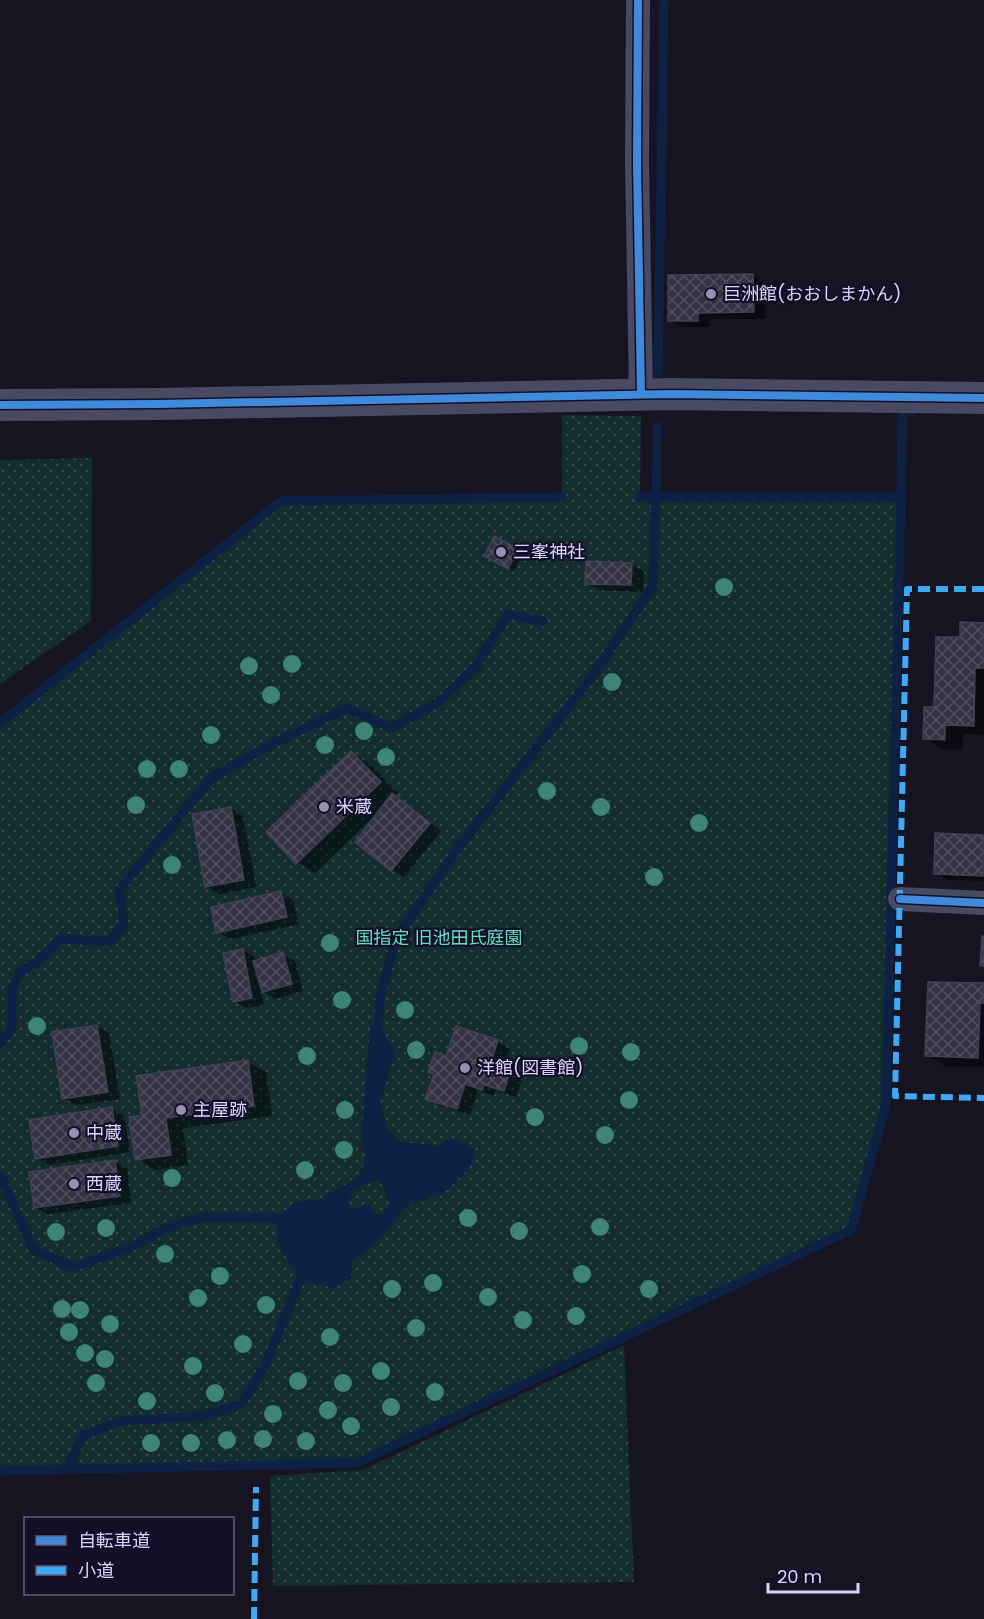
<svg xmlns="http://www.w3.org/2000/svg" width="984" height="1619" font-family="Poppins,'Noto Sans JP',sans-serif">
  <defs>
    <pattern id="green-dots" width="8" height="8" patternUnits="userSpaceOnUse" patternTransform="scale(1.5)"><rect width="8" height="8" fill="#132c2d"/><path d="M2 2h.1M6 6h.1" fill="none" stroke="#354a4c" stroke-width="1.8" stroke-linecap="round"/></pattern>
    <pattern id="building-cross-hatch" width="8" height="8" patternUnits="userSpaceOnUse" patternTransform="scale(1.5)"><rect width="8" height="8" fill="#343243"/><path d="M0 0l8 8M0 8l8-8" fill="none" stroke="#514f5f"/></pattern>
  </defs>
  <rect width="100%" height="100%" fill="#161421"/>
  <g fill="url(#green-dots)">
    <path d="M562 415 641 416 640 497H901L886 1105 851 1230 357 1463 0 1471V723L281 501 562 497Z"/>
    <path d="M92 458 91 621 0 684V460Z"/>
    <path d="M624 1345 634 1582 273 1586 270 1476 363 1470Z"/>
  </g>
  <path fill="#0d2144" fill-rule="evenodd" d="M379 1017 384 1034 395 1050 380 1103 388 1130 401 1142 437 1146 452 1138 475 1150 469 1169 444 1193 410 1204 376 1242 352 1262 351 1278 334 1288 300 1280 277 1242V1218L294 1203 320 1199 359 1177 367 1156 361 1141 370 1027ZM379 1180 385 1190 390 1205 382 1214H374L370 1205H362L351 1211 348 1204 353 1190 368 1182Z"/>
  <g fill="#0007">
    <path d="M753 276 765 283 766 319H710V327H682L669 320Z"/>
    <path d="M495 538 523 553 514 571 486 556Z"/>
    <path d="M631 564 644 572 643 592 599 590 587 583Z"/>
    <path d="M984 625V735L963 734V749H943L925 738 961 639Z"/>
    <path d="M352 753 370 764 398 793 395 796 441 831 404 877 392 870 357 842 375 818 373 817 315 873 297 862Z"/>
    <path d="M231 808 243 816 256 887 219 894 207 886Z"/>
    <path d="M984 837V881L947 880 935 873Z"/>
    <path d="M281 893 293 900 299 924 230 939 218 932Z"/>
    <path d="M242 950 255 957V962L282 954 295 961 303 991 276 999 261 990 264 1005 246 1008 234 1001Z"/>
    <path d="M984 985V1067L945 1066 927 1055Z"/>
    <path d="M97 1026 109 1033 120 1099 76 1105 64 1098Z"/>
    <path d="M457 1028 498 1042 510 1049 502 1071 522 1080 516 1097 496 1090 494 1096 478 1090 470 1115 439 1105 427 1098 447 1058Z"/>
    <path d="M247 1062 266 1072 272 1116 183 1128 188 1165 155 1170 137 1159 143 1116Z"/>
    <path d="M112 1109 124 1116 130 1152 49 1165 37 1158Z"/>
    <path d="M114 1161 127 1168 131 1203 48 1214 35 1207Z"/>
  </g>
  <g fill="none" stroke-linecap="round" stroke-linejoin="round">
    <g stroke="#0d2144" stroke-width="9">
      <path d="M658 373 664 0"/>
      <path d="M640 497H901L902 411H913"/>
      <path d="M0 723 281 501 562 497"/>
      <path d="M379 1017 380 997 396 938 461 844 591 678 653 586 658 427"/>
      <path d="M0 1044 12 1028V991L20 973 38 961 61 938C81 939 92 944 111 940 115 936 121 929 123 924 126 913 118 901 120 889L211 778 270 745 347 708 392 728 439 702 476 666 508 614 543 622"/>
      <path d="M0 1175 34 1250 73 1267 129 1248 166 1228 202 1217 277 1218"/>
      <path d="M68 1469 82 1436 120 1421 204 1416 241 1404 264 1368 300 1280"/>
      <path d="M0 1471 357 1463 851 1230 886 1105 901 497"/>
    </g>
  </g>
  <g fill="url(#building-cross-hatch)" stroke="#433f54" stroke-width="1.5">
    <path d="M753 274 754 312 698 313V321H668V275Z"/>
    <path d="M494 536 518 549 508 569 484 556Z"/>
    <path d="M586 561 632 563 631 585 585 584Z"/>
    <path d="M960 622 984 623V668H975L974 726 945 725V740L923 739 924 707H934L936 637H960Z"/>
    <path d="M351 751 381 782 296 864 266 832Z"/>
    <path d="M392 793 430 823 391 871 355 842Z"/>
    <path d="M231 807 244 880 205 887 192 814Z"/>
    <path d="M935 833 984 835V876L934 874Z"/>
    <path d="M281 891 287 917 216 933 211 907Z"/>
    <path d="M982 936H984V966H980Z"/>
    <path d="M243 949 252 998 233 1002 223 953Z"/>
    <path d="M283 952 292 984 262 992 253 961Z"/>
    <path d="M928 982 984 983V1003H980L978 1058 925 1056Z"/>
    <path d="M97 1025 108 1092 62 1099 52 1032Z"/>
    <path d="M456 1026 498 1040 490 1065 510 1072 504 1091 484 1085 482 1090 465 1084 457 1109 425 1099 434 1074 428 1072 435 1052 446 1056Z"/>
    <path d="M248 1060 254 1106 166 1118 171 1155 135 1160 129 1117 142 1115 136 1076Z"/>
    <path d="M112 1107 118 1146 35 1159 29 1120Z"/>
    <path d="M115 1160 120 1196 34 1208 29 1172Z"/>
  </g>
  <g fill="none" stroke-linecap="round" stroke-linejoin="round">
    <g stroke="#4a4962" stroke-width="24">
      <path d="M638 0 637 162 641 394"/>
      <path d="M900 899 984 903"/>
    </g>
    <path stroke="#4a4962" stroke-width="32" d="M0 405 158 404 671 394 984 398"/>
    <g stroke="#3fa9f5" stroke-width="6" stroke-dasharray="12 6" stroke-linecap="butt">
      <path d="M984 589H907L895 1096 984 1098"/>
      <path d="M254 1619 256 1487"/>
    </g>
    <defs>
      <g id="cycleway">
        <path d="M638 0 637 162 641 394"/>
        <path d="M0 405 158 404 671 394 984 398"/>
        <path d="M900 899 984 903"/>
      </g>
    </defs>
    <use href="#cycleway" stroke="#130f26" stroke-width="11"/>
    <use href="#cycleway" stroke="#408adc" stroke-width="8"/>
  </g>
  <g fill="#3e8478">
    <circle cx="724" cy="587" r="9"/>
    <circle cx="292" cy="664" r="9"/>
    <circle cx="249" cy="666" r="9"/>
    <circle cx="612" cy="682" r="9"/>
    <circle cx="271" cy="695" r="9"/>
    <circle cx="364" cy="731" r="9"/>
    <circle cx="211" cy="735" r="9"/>
    <circle cx="325" cy="745" r="9"/>
    <circle cx="386" cy="757" r="9"/>
    <circle cx="147" cy="769" r="9"/>
    <circle cx="179" cy="769" r="9"/>
    <circle cx="547" cy="791" r="9"/>
    <circle cx="136" cy="805" r="9"/>
    <circle cx="601" cy="807" r="9"/>
    <circle cx="699" cy="823" r="9"/>
    <circle cx="172" cy="865" r="9"/>
    <circle cx="654" cy="877" r="9"/>
    <circle cx="330" cy="943" r="9"/>
    <circle cx="342" cy="1000" r="9"/>
    <circle cx="405" cy="1010" r="9"/>
    <circle cx="37" cy="1026" r="9"/>
    <circle cx="579" cy="1046" r="9"/>
    <circle cx="416" cy="1050" r="9"/>
    <circle cx="631" cy="1052" r="9"/>
    <circle cx="307" cy="1056" r="9"/>
    <circle cx="629" cy="1100" r="9"/>
    <circle cx="345" cy="1110" r="9"/>
    <circle cx="535" cy="1117" r="9"/>
    <circle cx="605" cy="1135" r="9"/>
    <circle cx="344" cy="1150" r="9"/>
    <circle cx="305" cy="1170" r="9"/>
    <circle cx="172" cy="1178" r="9"/>
    <circle cx="468" cy="1218" r="9"/>
    <circle cx="600" cy="1227" r="9"/>
    <circle cx="106" cy="1228" r="9"/>
    <circle cx="519" cy="1231" r="9"/>
    <circle cx="56" cy="1232" r="9"/>
    <circle cx="165" cy="1254" r="9"/>
    <circle cx="582" cy="1274" r="9"/>
    <circle cx="220" cy="1276" r="9"/>
    <circle cx="433" cy="1283" r="9"/>
    <circle cx="392" cy="1289" r="9"/>
    <circle cx="649" cy="1289" r="9"/>
    <circle cx="488" cy="1297" r="9"/>
    <circle cx="198" cy="1298" r="9"/>
    <circle cx="266" cy="1305" r="9"/>
    <circle cx="62" cy="1309" r="9"/>
    <circle cx="80" cy="1310" r="9"/>
    <circle cx="576" cy="1316" r="9"/>
    <circle cx="523" cy="1320" r="9"/>
    <circle cx="110" cy="1324" r="9"/>
    <circle cx="416" cy="1328" r="9"/>
    <circle cx="69" cy="1332" r="9"/>
    <circle cx="330" cy="1337" r="9"/>
    <circle cx="243" cy="1344" r="9"/>
    <circle cx="85" cy="1353" r="9"/>
    <circle cx="105" cy="1359" r="9"/>
    <circle cx="193" cy="1366" r="9"/>
    <circle cx="381" cy="1371" r="9"/>
    <circle cx="298" cy="1381" r="9"/>
    <circle cx="96" cy="1383" r="9"/>
    <circle cx="343" cy="1383" r="9"/>
    <circle cx="435" cy="1392" r="9"/>
    <circle cx="215" cy="1393" r="9"/>
    <circle cx="147" cy="1401" r="9"/>
    <circle cx="391" cy="1407" r="9"/>
    <circle cx="328" cy="1410" r="9"/>
    <circle cx="273" cy="1414" r="9"/>
    <circle cx="351" cy="1426" r="9"/>
    <circle cx="263" cy="1439" r="9"/>
    <circle cx="227" cy="1440" r="9"/>
    <circle cx="306" cy="1441" r="9"/>
    <circle cx="151" cy="1443" r="9"/>
    <circle cx="191" cy="1443" r="9"/>
  </g>
  <g fill="#9591b1" stroke="#130f26" stroke-width="2">
    <circle cx="711" cy="294" r="6"/>
    <circle cx="501" cy="552" r="6"/>
    <circle cx="324" cy="807" r="6"/>
    <circle cx="465" cy="1068" r="6"/>
    <circle cx="181" cy="1110" r="6"/>
    <circle cx="74" cy="1133" r="6"/>
    <circle cx="74" cy="1184" r="6"/>
  </g>
  <g text-anchor="middle" stroke-width="4.5" stroke-linejoin="round" paint-order="stroke">
    <g font-size="18" fill="#d9d4ff" stroke="#130f26" text-anchor="start">
      <text x="723" y="300">巨洲館(おおしまかん)</text>
      <text x="513" y="558">三峯神社</text>
      <text x="336" y="813">米蔵</text>
      <text x="477" y="1074">洋館(図書館)</text>
      <text x="193" y="1116">主屋跡</text>
      <text x="86" y="1139">中蔵</text>
      <text x="86" y="1190">西蔵</text>
    </g>
    <g font-size="18" fill="#5fe0c0" stroke="#130f26">
      <text x="439" y="944">国指定 旧池田氏庭園</text>
    </g>
  </g>
  <rect x="24" y="1517" width="210" height="78" fill="#130f26" stroke="#625e7d" stroke-width="1.5"/>
  <rect x="36" y="1536" width="30" height="9" fill="#408adc" stroke="#625e7d" stroke-width="1.5"/>
  <text x="78" y="1547" font-size="18" fill="#d9d4ff">自転車道</text>
  <rect x="36" y="1566" width="30" height="9" fill="#3fa9f5" stroke="#625e7d" stroke-width="1.5"/>
  <text x="78" y="1577" font-size="18" fill="#d9d4ff">小道</text>
  <path d="M768 1583v9h90v-9" fill="none" stroke="#d9d4ff" stroke-width="3"/>
  <text x="777" y="1583" font-size="18" fill="#d9d4ff" stroke="#130f26" stroke-width="4.5" paint-order="stroke">20 m</text>
</svg>
